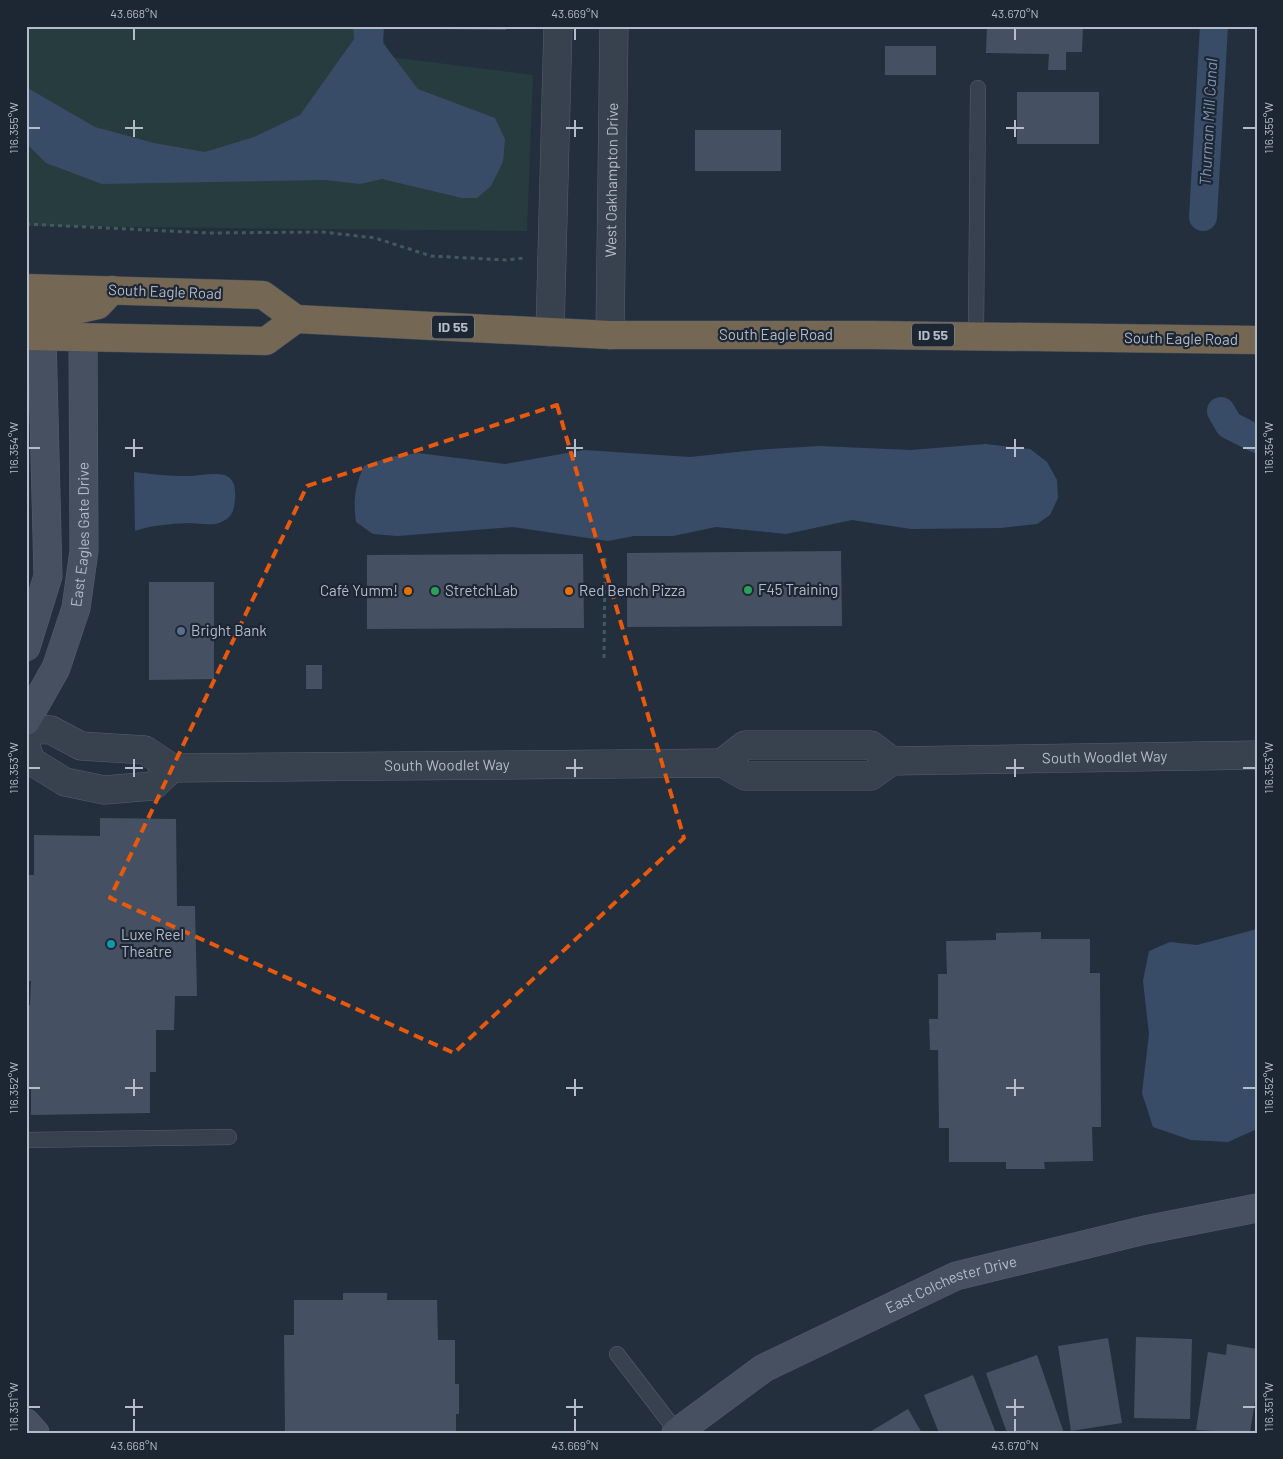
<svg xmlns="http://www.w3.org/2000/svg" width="1283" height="1459" font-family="Barlow,sans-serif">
  <rect width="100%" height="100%" fill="#242f3e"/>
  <path fill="#263c3f" d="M26 26H378L390 57 533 75 527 231 26 226Z"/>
  <g fill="#394c67">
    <path d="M353 26H384L383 43 418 89 495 118 505 139 503 162 491 186 477 198H462L382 179 360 184 325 180 102 184 46 163 26 143V87L95 127 154 143 205 152 254 137 300 115 354 39Z"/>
    <path d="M985 444 1030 449 1047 462 1057 480 1058 498 1050 515 1037 524 1001 528 911 529 852 520 786 534 716 527 673 536H634L608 541 513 527 397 536 373 534 356 522C353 500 355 486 364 466L390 457 418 453 505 464 584 450 690 457 756 450 819 446 911 450Z"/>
    <path d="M134 472C150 474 167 476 184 476 210 477 242 461 234 507 232 516 227 520 219 523 210 526 198 523 188 523 170 524 152 525 135 531Z"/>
    <path d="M1257 929V1129L1228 1142 1191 1140 1153 1127 1142 1093 1149 1034 1143 981 1149 951 1170 942 1197 945Z"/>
  </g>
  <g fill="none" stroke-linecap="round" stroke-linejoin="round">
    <g stroke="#394c67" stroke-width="28">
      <path d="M1203 217 1214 26"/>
      <path d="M1221 411 1229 425 1257 439"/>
    </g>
  </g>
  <g fill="#455162">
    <path d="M437 26H506V30L437 29Z"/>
    <path d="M987 26H1083L1082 52H1066V70H1048L1049 54 986 53Z"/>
    <rect x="885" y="46" width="51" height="29"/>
    <rect x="1017" y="92" width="82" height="52"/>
    <rect x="695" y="130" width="86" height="41"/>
    <path d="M841 551 842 626 627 627V553Z"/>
    <path d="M583 554 584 628 367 629V555Z"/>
    <path d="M149 582H214V679L149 680Z"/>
    <rect x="306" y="665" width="16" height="24"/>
    <path d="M100 818 176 819 177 906H195L197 996H175L174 1030H156V1072H150V1113L31 1115V1088L26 1087V1005H30L31 981H26V875H34V835L100 836Z"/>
    <path d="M1041 932V939H1090V973H1100L1101 1127H1092L1093 1161 1044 1162 1045 1169H1006V1162H949V1128H939L938 1050H930L929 1019H938V974H947L946 941 996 940V933Z"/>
    <path d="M343 1293H387V1300H437L438 1340H455V1384H459V1414H456V1433H285L284 1335H294V1300H343Z"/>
    <path d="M1136 1337 1192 1339 1190 1419 1134 1418Z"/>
    <path d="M1108 1338 1122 1423 1071 1431 1058 1346Z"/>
    <path d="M1227 1344 1257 1349V1387L1250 1433 1196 1430 1208 1352 1226 1355Z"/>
    <path d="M1037 1355 1064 1433H1007L986 1373Z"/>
    <path d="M973 1375 996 1433H939L924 1395Z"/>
    <path d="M908 1409 922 1433H868Z"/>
  </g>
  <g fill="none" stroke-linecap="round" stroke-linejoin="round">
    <defs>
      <g id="lane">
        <path d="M976 336 978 88"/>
        <path d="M26 1140 229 1137"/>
        <path d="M617 1354 677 1432"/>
      </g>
      <g id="street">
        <path d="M550 332 558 26"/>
        <path id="s1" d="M610 335 614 26"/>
        <path d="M26 729 51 730 81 746 145 750 172 768 153 786 104 790 65 782 31 761 26 746"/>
        <path d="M722 763 745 745H871L892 761"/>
        <path id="s2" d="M172 768 722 763 745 776H871L892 761 1257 755"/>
      </g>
      <g id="secondary">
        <path d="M26 647 48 576 42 336"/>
        <path id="s3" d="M26 721 56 668 76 608 84 551 83 337"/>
        <path d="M26 1423 35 1433"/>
        <path id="s4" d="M676 1433 764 1368 956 1276 1145 1230 1257 1208"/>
      </g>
      <g id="highway">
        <path d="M26 288 263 295 296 319 610 335H873L1257 340"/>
        <path d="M26 311 75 310 98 305 112 290"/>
        <path d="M26 336 266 341 296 319"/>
      </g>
    </defs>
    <use href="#lane" stroke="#565f6c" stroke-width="16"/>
    <use href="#street" stroke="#565f6c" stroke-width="29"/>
    <use href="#secondary" stroke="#565f6c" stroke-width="29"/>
    <use href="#highway" stroke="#434c59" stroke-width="29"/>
    <g stroke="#44595c" stroke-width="3" stroke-dasharray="4 4" stroke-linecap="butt">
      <path d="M26 224 209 233 323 232 375 238 431 256 506 260 524 258"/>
      <path d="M604 658 605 557"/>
    </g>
    <use href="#lane" stroke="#38414e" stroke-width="15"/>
    <use href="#street" stroke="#38414e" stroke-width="28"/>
    <use href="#secondary" stroke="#465061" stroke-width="28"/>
    <use href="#highway" stroke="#746855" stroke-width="28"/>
  </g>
  <path fill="none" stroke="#e8590c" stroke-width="4" stroke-dasharray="10 6" stroke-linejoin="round" d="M557 405 684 838 454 1053 110 898 307 486Z"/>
  <path fill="none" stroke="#b4bcc9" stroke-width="2" d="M134 28V40M575 28V40M1015 28V40M134 120V137M575 120V137M1015 120V137M28 128H40M125 128H143M566 128H583M1006 128H1024M1243 128H1256M134 439V457M575 439V457M1015 439V457M28 448H40M125 448H143M566 448H583M1006 448H1024M1243 448H1256M134 759V777M575 759V777M1015 759V777M28 768H40M125 768H143M566 768H583M1006 768H1024M1243 768H1256M134 1079V1096M575 1079V1096M1015 1079V1096M28 1088H40M125 1088H143M566 1088H583M1006 1088H1024M1243 1088H1256M134 1399V1416M575 1399V1416M1015 1399V1416M28 1407H40M125 1407H143M566 1407H583M1006 1407H1024M1243 1407H1256M134 1419V1432M575 1419V1432M1015 1419V1432"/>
  <g fill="#2e9e5b" stroke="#1d2633" stroke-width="2">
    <circle cx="748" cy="590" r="5"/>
    <circle cx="435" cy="591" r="5"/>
  </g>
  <g fill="#e8710a" stroke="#1d2633" stroke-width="2">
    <circle cx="408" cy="591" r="5"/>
    <circle cx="569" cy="591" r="5"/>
  </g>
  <circle fill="#5c6f8a" stroke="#1d2633" stroke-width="2" cx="181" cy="631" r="5"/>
  <circle fill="#0f9aa8" stroke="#1d2633" stroke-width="2" cx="111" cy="944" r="5"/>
  <g text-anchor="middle" stroke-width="4.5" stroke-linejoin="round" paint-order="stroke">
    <g fill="#1d2633" stroke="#878f9c" stroke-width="1">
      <rect x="432" y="315.5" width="42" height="23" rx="4"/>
      <rect x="912" y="323.5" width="42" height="23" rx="4"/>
    </g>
    <g font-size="14" font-weight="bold" fill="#b4bcc9">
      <text x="453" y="332">ID 55</text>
      <text x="933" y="340">ID 55</text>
    </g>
    <g font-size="15" fill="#b4bcc9" stroke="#1d2633">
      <text dy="5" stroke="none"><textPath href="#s1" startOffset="155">West Oakhampton Drive</textPath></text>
      <text transform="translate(165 292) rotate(2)" y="5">South Eagle Road</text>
      <text x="776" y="340">South Eagle Road</text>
      <text transform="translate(1181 339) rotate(1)" y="5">South Eagle Road</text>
      <text dy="5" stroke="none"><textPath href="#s3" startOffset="198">East Eagles Gate Drive</textPath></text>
      <text dy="5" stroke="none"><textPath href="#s2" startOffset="941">South Woodlet Way</textPath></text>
      <text dy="5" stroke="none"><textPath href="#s2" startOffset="275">South Woodlet Way</textPath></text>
      <text dy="5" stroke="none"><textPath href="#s4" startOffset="315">East Colchester Drive</textPath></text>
    </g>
    <g font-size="15" fill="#b4bcc9" stroke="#1d2633" text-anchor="start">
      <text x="758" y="595">F45 Training</text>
      <text x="398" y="596" text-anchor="end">Café Yumm!</text>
      <text x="445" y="596">StretchLab</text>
      <text x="579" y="596">Red Bench Pizza</text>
      <text x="191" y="636">Bright Bank</text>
      <text x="121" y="940">Luxe Reel<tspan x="121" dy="17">Theatre</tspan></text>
    </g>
    <g font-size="16" font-style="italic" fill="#7c92b1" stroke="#1d2633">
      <text transform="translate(1208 122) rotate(-87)" y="6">Thurman Mill Canal</text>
    </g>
  </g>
  <rect width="1283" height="1459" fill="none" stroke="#1d2633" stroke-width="55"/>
  <rect x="28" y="28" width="1228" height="1404" fill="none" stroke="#b4bcc9" stroke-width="2"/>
  <g font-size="12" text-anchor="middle" fill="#b4bcc9">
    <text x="134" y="18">43.668°N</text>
    <text x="575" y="18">43.669°N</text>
    <text x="1015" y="18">43.670°N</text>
    <text transform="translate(1269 128) rotate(-90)" y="4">116.355°W</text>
    <text transform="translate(14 128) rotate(-90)" y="4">116.355°W</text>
    <text transform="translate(1269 448) rotate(-90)" y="4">116.354°W</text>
    <text transform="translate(14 448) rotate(-90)" y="4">116.354°W</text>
    <text transform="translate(1269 768) rotate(-90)" y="4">116.353°W</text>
    <text transform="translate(14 768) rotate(-90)" y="4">116.353°W</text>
    <text transform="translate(1269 1088) rotate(-90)" y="4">116.352°W</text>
    <text transform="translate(14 1088) rotate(-90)" y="4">116.352°W</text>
    <text transform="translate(14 1407) rotate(-90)" y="4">116.351°W</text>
    <text transform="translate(1269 1407) rotate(-90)" y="4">116.351°W</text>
    <text x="134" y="1450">43.668°N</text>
    <text x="575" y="1450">43.669°N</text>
    <text x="1015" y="1450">43.670°N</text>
  </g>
</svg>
